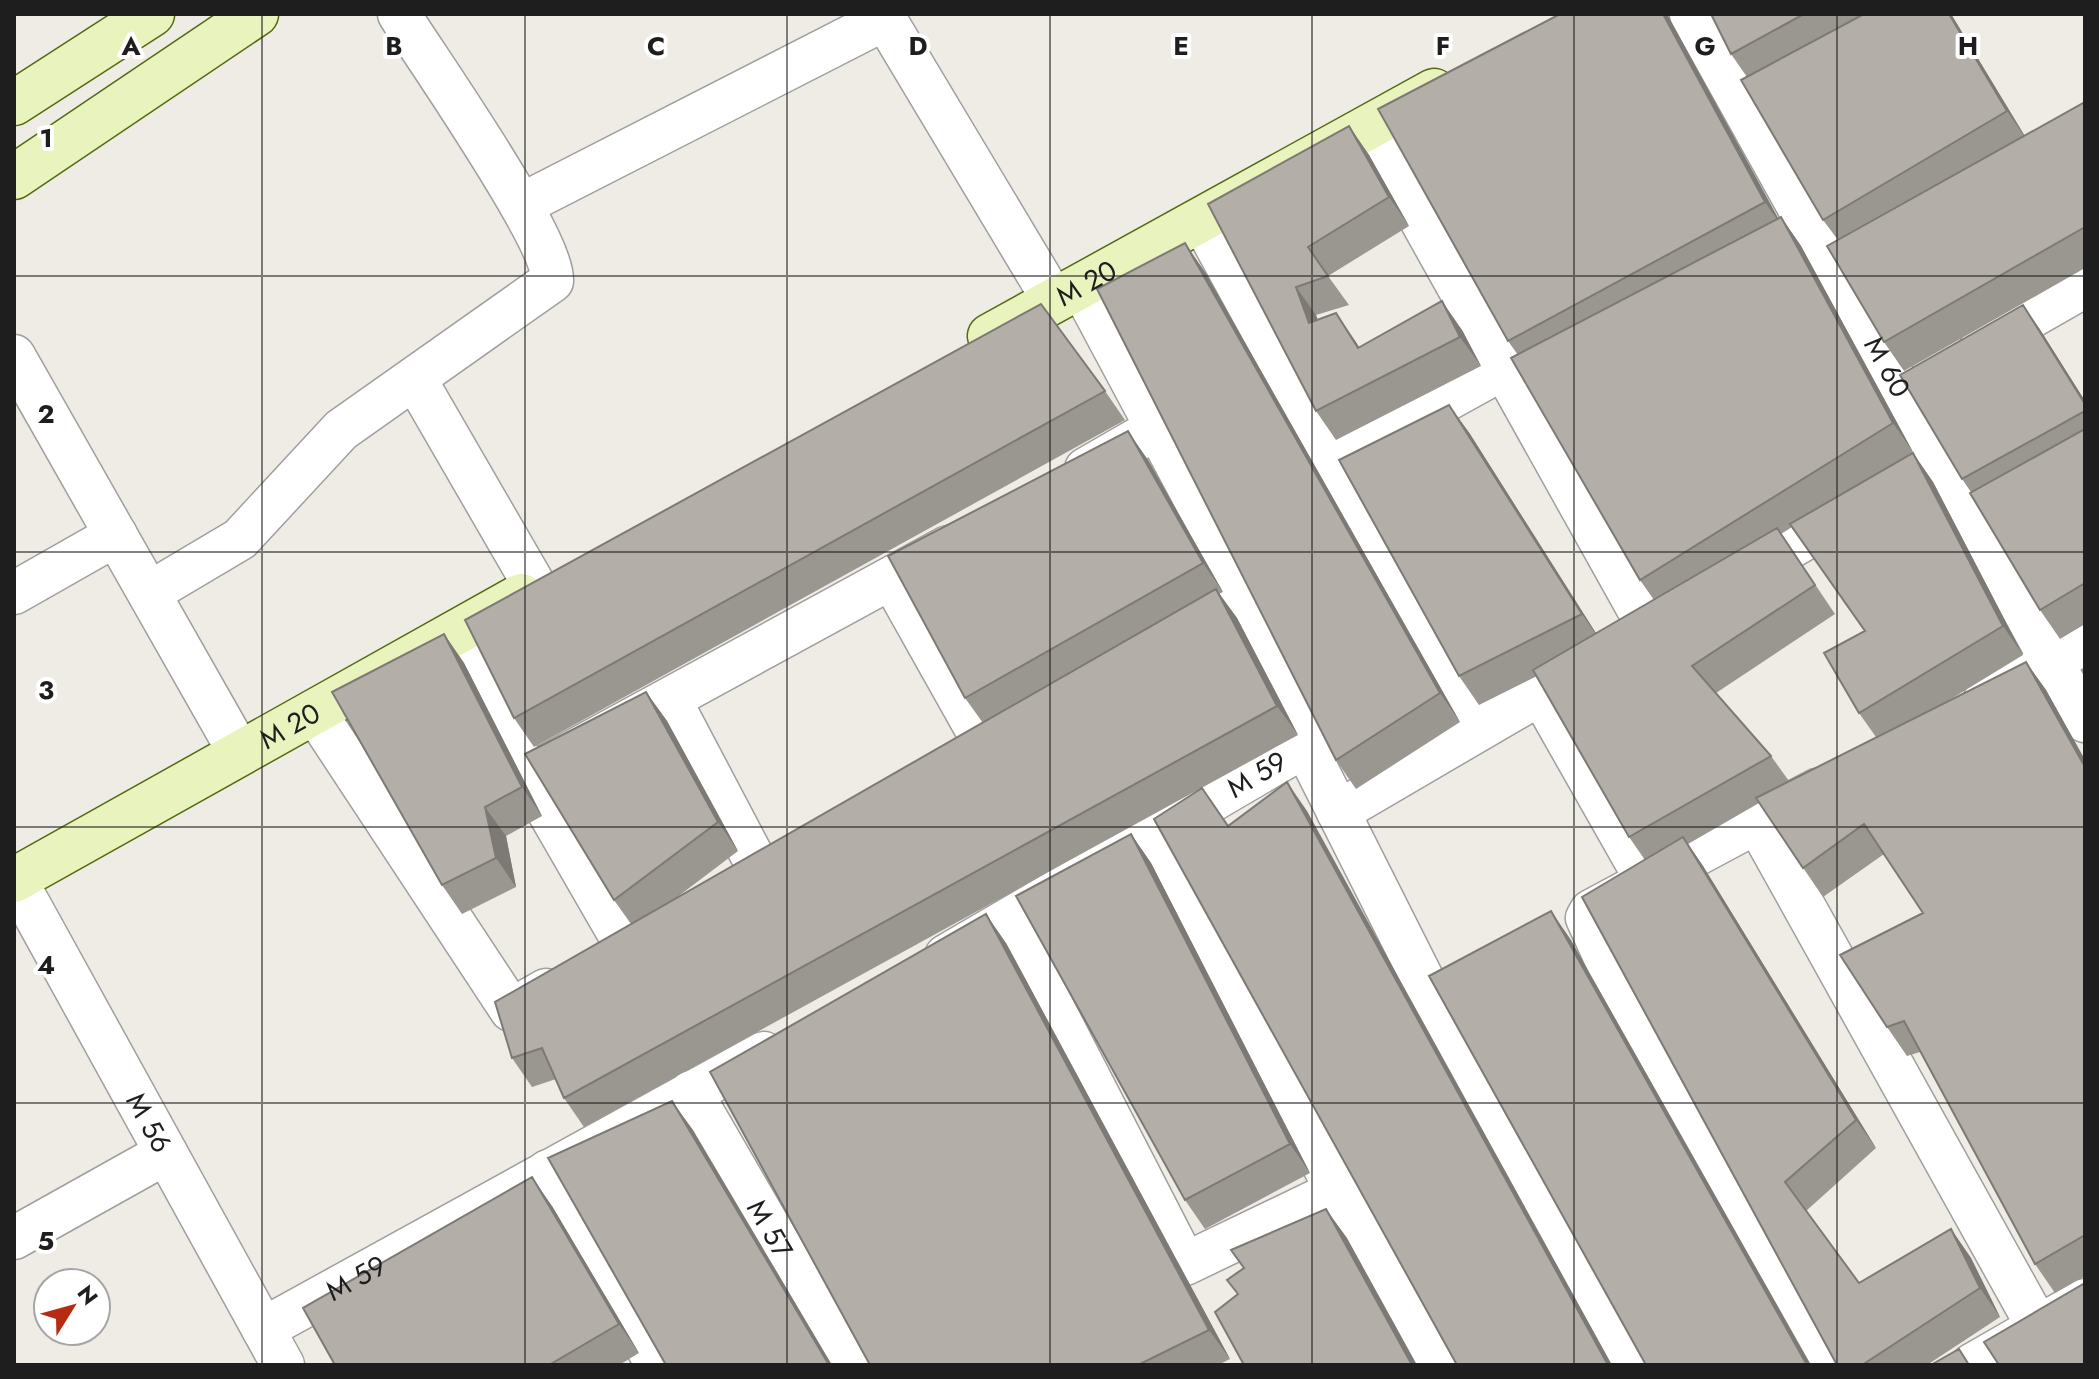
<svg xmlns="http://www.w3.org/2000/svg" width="2099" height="1379" font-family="Jost,sans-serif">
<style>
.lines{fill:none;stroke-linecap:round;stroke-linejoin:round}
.street-casing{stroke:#9f9f9f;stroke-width:45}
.secondary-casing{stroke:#536a0f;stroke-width:47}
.street{stroke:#fff;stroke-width:42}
.secondary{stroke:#e9f3bd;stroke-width:44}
.wall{fill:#9a9690;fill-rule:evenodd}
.shaded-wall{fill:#7d7a75}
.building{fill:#b3aea7;stroke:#7d7a75;stroke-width:2}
.grid{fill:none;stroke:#1e1e1e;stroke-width:2;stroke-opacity:0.55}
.labels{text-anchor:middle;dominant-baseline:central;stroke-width:8;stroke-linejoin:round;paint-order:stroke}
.street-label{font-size:28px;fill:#1e1e1e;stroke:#fff}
.grid-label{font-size:26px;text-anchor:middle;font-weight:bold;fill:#1e1e1e;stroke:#fff;stroke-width:8;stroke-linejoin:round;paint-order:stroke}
</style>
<rect width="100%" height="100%" fill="#eeece4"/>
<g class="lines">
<g class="street-casing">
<g id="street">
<path d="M882 14 1054 301"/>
<path id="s1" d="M1691 14 2085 721"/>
<path d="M1369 127 1650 630"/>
<path d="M521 205 885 19"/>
<path d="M1202 220 1480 728"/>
<path d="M1081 286 1316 726 1305 746"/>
<path d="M1982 345 2085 286"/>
<path d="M14 356 239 752"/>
<path d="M415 379 536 588"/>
<path d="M1334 462 1504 368"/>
<path d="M1086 469 1157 428"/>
<path d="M1740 577 1852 511"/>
<path d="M892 579 983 741"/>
<path d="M14 593 116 535"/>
<path d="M149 593 240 539 341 430 552 281C555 240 427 59 399 14"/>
<path d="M1176 631 1245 592"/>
<path d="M456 632 528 776"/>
<path d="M1541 694 1647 881"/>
<path d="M1985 699 2085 643"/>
<path d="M670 700 759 869"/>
<path d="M314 711 511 1010 546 990"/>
<path d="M1817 790 1591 911 1587 918 1624 999 1826 1365"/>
<path d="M1338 812 1593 663"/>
<path d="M1757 822 2038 1327"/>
<path d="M1150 838 1337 1191"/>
<path id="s2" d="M15 879 283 1365"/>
<path d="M1009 922 1185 1264 1337 1191 1437 1365"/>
<path d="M660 926 626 946 528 776 948 547"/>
<path id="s3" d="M946 956 1305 746 1432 998 1632 1365"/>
<path id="s4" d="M691 1092 849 1365"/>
<path d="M548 1171 657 1365"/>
<path d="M14 1238 166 1153"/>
<path id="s5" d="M263 1329 764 1053"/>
<path d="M1972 1365 2085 1300"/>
</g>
</g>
<g class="secondary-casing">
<g id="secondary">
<path d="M14 103 152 14"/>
<path d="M14 177 256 14"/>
<path id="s6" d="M990 336 1434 91"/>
<path id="s7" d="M14 880 521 596"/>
</g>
</g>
<use href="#street" class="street"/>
<use href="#secondary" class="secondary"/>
</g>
<path class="wall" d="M1667 14 1778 218 1781 217 1801 246 1913 452 1892 465 1913 453 1933 482 2023 655 1946 702 2026 662 2046 690 2085 760V1276L2055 1293 2035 1264 1920 1052 1907 1056 1887 1027 1923 913 1884 854 1823 897 1759 803 1688 844 1703 866 1876 1148 1806 1211 1859 1283 1951 1229 1971 1258 2000 1317 1927 1365H1837L1645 860 1629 837 1537 676 1479 705 1459 676 1449 405 1470 434 1596 633 1654 600 1640 580 1518 355 1508 341ZM1792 527 1865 631 1859 713 1876 737 1789 781 1771 756 1716 693 1835 614 1781 534Z
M1711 14H1951L2025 136 2085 102V268L1904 371 1884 342 1838 240 1823 220 1747 77 1731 54Z
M1349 126 1369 155 1409 226 1328 276 1349 305 1316 315 1318 320 1359 347 1462 330 1481 366 1336 440 1316 411 1208 204Z
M1205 272 1460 722 1356 789 1336 760Z
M2039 328 2085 401V624L2060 639 2040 610 1971 492 1962 479Z
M1105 391 1125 420 534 747 514 718Z
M1148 460 1223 592 1219 594 1237 618 1298 735 584 1127 564 1098 556 1079 532 1087 512 1058 631 924 614 900 646 692 667 721 738 851 672 901 983 723 965 698Z
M444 634 464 663 542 816 506 836 516 887 462 914 442 885Z
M1131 834 1151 863 1310 1173 1205 1229 1185 1200Z
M1006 943 1230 1359 1218 1365H870Z
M552 1206 639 1353 619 1365H335Z"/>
<path class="shaded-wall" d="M1663 14H1667L1785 231 1765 202Z
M1949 14H1951L2027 140 2007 111Z
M1349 126 1369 155 1409 226 1389 197Z
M1781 217 1801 246 1913 452 1893 423Z
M1185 243 1205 272 1460 722 1440 693Z
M1296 287 1316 315 1329 352 1309 323Z
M1442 301 1462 330 1481 366 1460 337Z
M2023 305 2039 328 2085 401V404Z
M1336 313 1356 342 1378 377 1358 348Z
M1449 405 1470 434 1602 643 1582 614Z
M1128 431 1148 460 1223 592 1203 563Z
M1913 453 1933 482 2023 655 2003 626Z
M1216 589 1237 618 1298 735 1277 706Z
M444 634 464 663 542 816 522 787Z
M2026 662 2046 690 2085 760V767Z
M646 692 667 721 738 851 718 822Z
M1287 782 1307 811 1612 1365H1608Z
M485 807 506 836 516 887 496 858Z
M1131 834 1151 863 1310 1173 1290 1144Z
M1683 837 1703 866 1876 1148 1856 1120Z
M1551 911 1571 940 1811 1365H1807Z
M986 914 1006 943 1230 1359 1209 1330Z
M672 1101 693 1130 832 1365H829Z
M532 1177 552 1206 639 1353 619 1324Z
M1326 1209 1347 1238 1417 1365H1412Z
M1951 1229 1971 1258 2000 1317 1980 1288Z"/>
<path class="building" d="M1560 14H1663L1765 202 1508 341 1378 109Z
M1711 14H1804L1731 54Z
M1864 14H1949L2007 111 1823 220 1741 80Z
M2085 102V227L1884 342 1827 246Z
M1349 126 1389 197 1308 247 1328 276 1296 287 1309 323 1336 313 1358 348 1442 301 1460 337 1316 411 1208 204Z
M1781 217 1893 423 1640 580 1511 358Z
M1185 243 1440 693 1336 760 1097 289Z
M1041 304 1105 391 514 718 465 620Z
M2023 305 2085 404V411L1962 479 1900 375Z
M1449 405 1582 614 1459 676 1339 460Z
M2085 429V583L2040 610 1970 493Z
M1128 431 1203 563 965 698 888 556Z
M1913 453 2003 626 1859 713 1824 653 1865 631 1790 524Z
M1777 528 1815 585 1692 666 1771 756 1629 837 1533 670Z
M1216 589 1277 706 564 1098 542 1048 512 1058 495 1002Z
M444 634 522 787 485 807 496 858 442 885 332 692Z
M2026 662 2085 767V1235L2035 1264 1904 1021 1887 1027 1840 955 1923 913 1864 824 1803 868 1756 798Z
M646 692 718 822 614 900 525 754Z
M1287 782 1608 1365H1457L1154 819 1202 788 1228 826Z
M1131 834 1290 1144 1185 1200 1016 896Z
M1683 837 1856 1120 1785 1182 1859 1283 1951 1229 1980 1288 1862 1365H1837L1582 897Z
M1551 911 1807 1365H1646L1429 976Z
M986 914 1209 1330 1138 1365H870L710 1072Z
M672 1101 829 1365H666L548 1158Z
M532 1177 619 1324 549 1365H335L303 1308Z
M1326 1209 1412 1365H1244L1215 1312 1238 1294 1227 1280 1244 1268 1231 1250Z
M2085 1283V1365H1999L1984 1342Z
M1959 1349 1969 1365H1931Z"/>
<path class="grid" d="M262 14V1365M525 14V1365M787 14V1365M1050 14V1365M1312 14V1365M1574 14V1365M1837 14V1365M14 276H2085M14 552H2085M14 827H2085M14 1103H2085"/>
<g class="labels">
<g class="street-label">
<text stroke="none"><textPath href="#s6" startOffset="110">M 20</textPath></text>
<text stroke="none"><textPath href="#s1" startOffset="404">M 60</textPath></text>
<text stroke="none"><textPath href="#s7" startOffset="316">M 20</textPath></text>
<text stroke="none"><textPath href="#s3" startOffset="360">M 59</textPath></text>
<text stroke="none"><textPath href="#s2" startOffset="278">M 56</textPath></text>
<text stroke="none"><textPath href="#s4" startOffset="158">M 57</textPath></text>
<text stroke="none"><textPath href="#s5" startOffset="106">M 59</textPath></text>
</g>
</g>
<g class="grid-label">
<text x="131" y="55">A</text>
<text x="394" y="55">B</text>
<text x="656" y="55">C</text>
<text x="918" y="55">D</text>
<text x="1181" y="55">E</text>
<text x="1443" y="55">F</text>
<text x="1705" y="55">G</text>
<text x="1968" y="55">H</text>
<text x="46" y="147">1</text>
<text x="46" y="423">2</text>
<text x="46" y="699">3</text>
<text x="46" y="974">4</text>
<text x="46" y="1250">5</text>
</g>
<rect width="2099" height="1379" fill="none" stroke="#1e1e1e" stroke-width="32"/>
<g transform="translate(72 1307) rotate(53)"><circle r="38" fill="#ffffff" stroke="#a5a5a5" stroke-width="2"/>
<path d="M0-6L14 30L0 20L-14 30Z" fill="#b82b13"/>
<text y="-12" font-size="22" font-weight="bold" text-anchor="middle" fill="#1e1e1e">N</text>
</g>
</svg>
